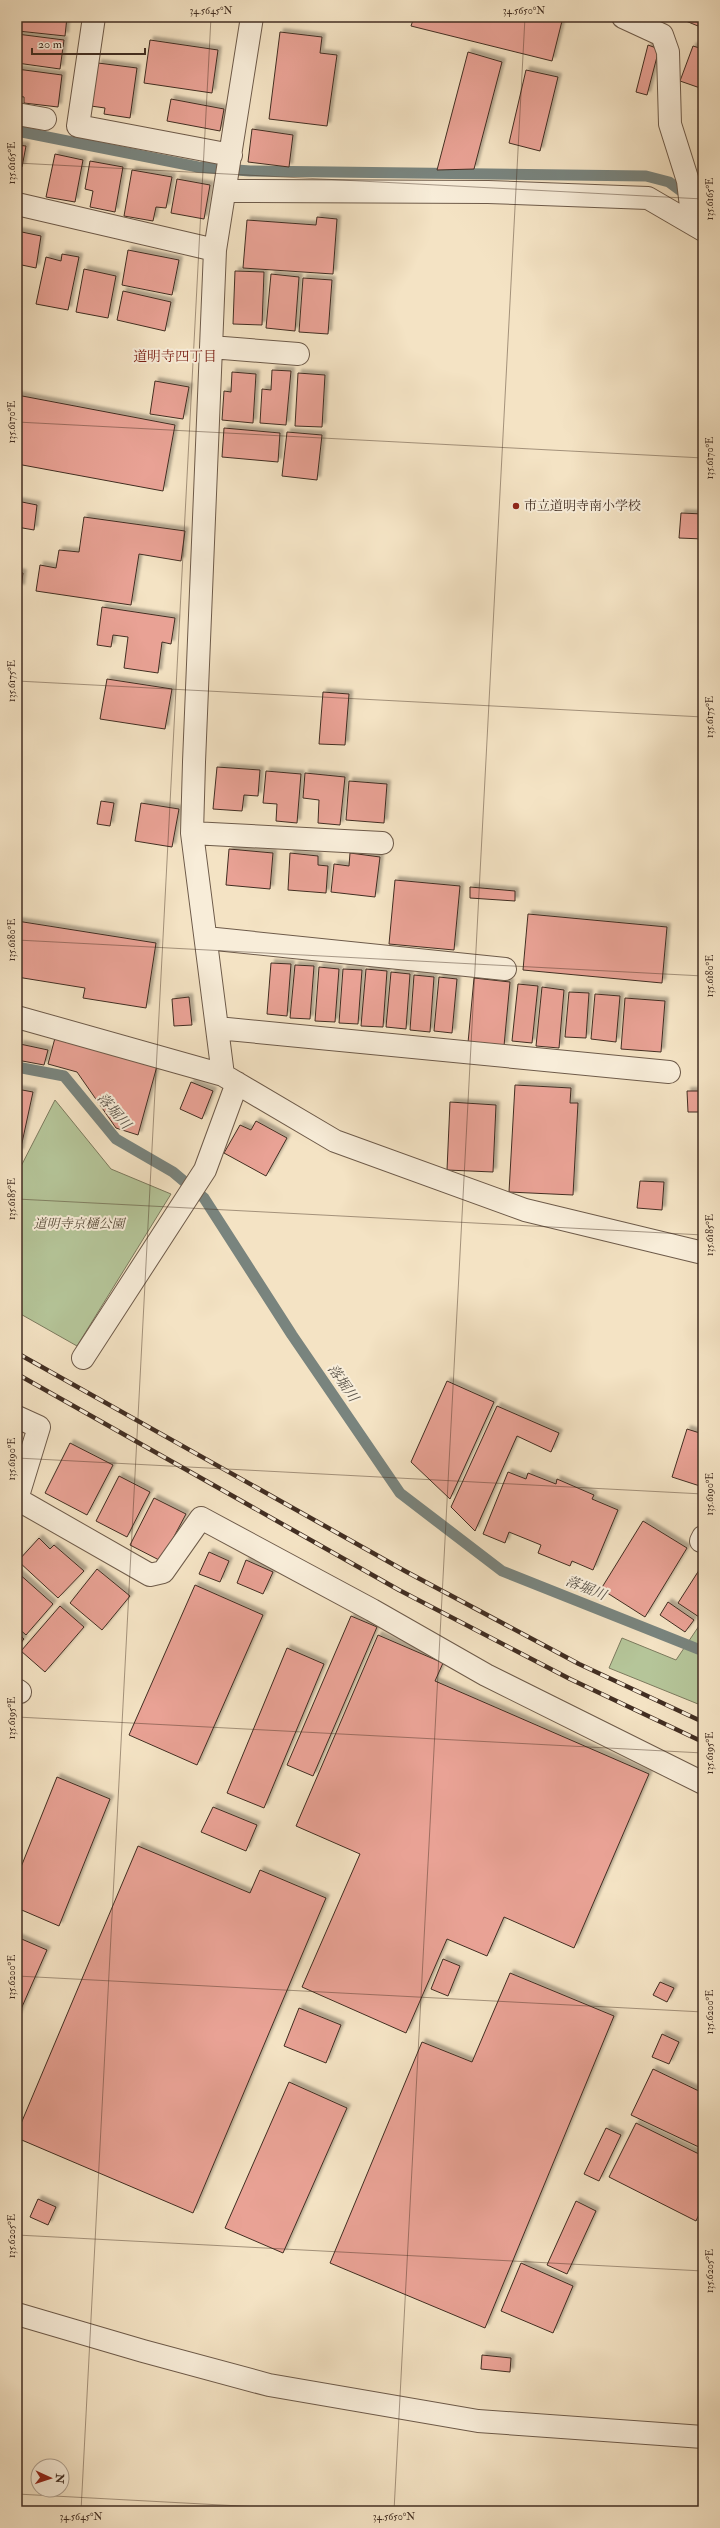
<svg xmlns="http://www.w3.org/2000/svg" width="720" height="2528" font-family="'IM FELL Double Pica','Noto Serif JP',serif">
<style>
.green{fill:#b5c599;stroke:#7c7a5e}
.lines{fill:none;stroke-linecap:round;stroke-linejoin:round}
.stream{stroke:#79847e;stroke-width:11}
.building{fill:#e9a295;stroke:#422e22;filter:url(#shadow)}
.minor-casing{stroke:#6e5b4a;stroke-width:24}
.minor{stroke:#f8edd9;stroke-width:22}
.rail-casing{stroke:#422e22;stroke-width:4.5}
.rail{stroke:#f8edd9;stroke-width:3;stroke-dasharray:9;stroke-linecap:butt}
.ticks{fill:none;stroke:#422e22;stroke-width:1;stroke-opacity:0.45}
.poi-dot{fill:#8f2418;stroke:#f8edd9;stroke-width:1.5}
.labels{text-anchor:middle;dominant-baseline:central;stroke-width:4;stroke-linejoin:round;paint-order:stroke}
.poi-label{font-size:13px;fill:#422e22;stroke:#f8edd9;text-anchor:start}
.park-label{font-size:13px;font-style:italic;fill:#594c3a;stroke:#f8edd9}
.neighbourhood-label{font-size:14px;fill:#7a1f14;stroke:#f8edd9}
.water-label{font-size:14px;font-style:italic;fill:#595248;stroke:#f8edd9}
.neatline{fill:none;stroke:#422e22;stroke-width:1.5}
.ticks-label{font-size:10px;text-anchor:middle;fill:#422e22}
</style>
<defs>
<filter id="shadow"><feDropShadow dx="3.5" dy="-3.5" stdDeviation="1" flood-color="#0004"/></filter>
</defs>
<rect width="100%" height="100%" fill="#f4e3c4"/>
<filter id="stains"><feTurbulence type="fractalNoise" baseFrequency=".005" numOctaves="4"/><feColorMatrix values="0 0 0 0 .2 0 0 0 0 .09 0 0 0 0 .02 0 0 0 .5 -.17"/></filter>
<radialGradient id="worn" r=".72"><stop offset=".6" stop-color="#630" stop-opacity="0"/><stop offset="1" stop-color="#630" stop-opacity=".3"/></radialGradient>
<path class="green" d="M55 1100 111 1169 171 1194 77 1346 17 1312V1174Z
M703 1620V1706L609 1668 622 1638 676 1660Z"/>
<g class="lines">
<path class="stream" d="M17 131 198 167 250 171 646 176 669 182 703 207
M17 1067 64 1076 116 1139 173 1172 204 1198 292 1335 400 1493 502 1571 703 1651"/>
</g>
<path class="building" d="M20 17H67L65 36 18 31Z
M384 17H401L400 21Z
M414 17H563L552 61 411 26Z
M676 17H701L698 26Z
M280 32 322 37 320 53 337 55 327 126 269 119Z
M17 34 64 40 60 69 17 63Z
M150 40 218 50 212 93 144 83Z
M648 45 659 49 647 95 636 92Z
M693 46 703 49V89L680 81Z
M468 52 502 62 474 169 437 170Z
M98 63 137 68 130 118 104 114 105 108 91 106Z
M17 69 62 75 58 107 24 103V97L17 96Z
M526 70 558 77 540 151 509 143Z
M171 99 224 109 220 131 167 121Z
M252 129 293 135 289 167 248 162Z
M17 145 26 146 22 167H17Z
M55 154 83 160 75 202 46 197Z
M90 161 123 167 115 212 90 207 93 191 85 189Z
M132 170 172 177 166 208 156 207 153 221 124 216Z
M177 179 210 185 204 219 171 213Z
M317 217 337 219 333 274 243 268 247 220 316 225Z
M17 231 41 236 36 268 17 264Z
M128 250 179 260 172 295 122 285Z
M62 254 79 257 68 310 36 304 46 257 61 261Z
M84 269 116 276 108 318 76 312Z
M235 271 264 272 262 325 233 324Z
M271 274 299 277 295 331 266 328Z
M303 278 332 280 328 334 299 332Z
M123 291 171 302 165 331 117 320Z
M272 370 291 371 286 425 260 423 262 389 271 390Z
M232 372 256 374 253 423 222 420 224 391 231 392Z
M298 373 325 375 322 427 295 426Z
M155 381 189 387 183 419 150 414Z
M17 395 175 425 163 491 17 464Z
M224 428 280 433 278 462 222 457Z
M287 432 322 435 317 480 282 476Z
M17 501 37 505 34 530 17 527Z
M681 513 703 514V539L679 538Z
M84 517 185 531 181 561 139 554 131 605 36 591 40 565 56 568 59 550 79 552Z
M17 572 23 573 21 588 17 587Z
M102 607 175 618 171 644 162 642 158 673 124 668 128 637 113 635 111 647 97 645Z
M107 679 172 689 165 729 100 719Z
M323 692 349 694 345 745 319 744Z
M217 767 260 770 258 796 244 795 242 811 213 809Z
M266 771 301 774 297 823 276 821 277 804 263 803Z
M305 773 345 777 340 825 318 823 319 800 303 798Z
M349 781 387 784 384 823 346 820Z
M101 801 114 803 110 826 97 824Z
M141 803 179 809 172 847 135 841Z
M229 849 273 853 270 889 226 885Z
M290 853 318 856V865L328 866 326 893 288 890Z
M350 853 380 857 375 897 331 892 334 864 349 866Z
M395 880 460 886 454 950 389 944Z
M470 887 515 891V901L470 898Z
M528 914 667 927 662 983 523 970Z
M17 921 156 943 146 1008 83 998 85 988 17 977Z
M271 963 291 964 287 1016 267 1014Z
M295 965 314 966 310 1019 290 1018Z
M319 967 339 969 335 1022 315 1021Z
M343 969 362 970 358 1024 339 1023Z
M366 969 387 971 383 1027 361 1026Z
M391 972 410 974 406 1029 386 1027Z
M414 975 434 977 430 1032 410 1030Z
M439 977 457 979 452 1033 434 1031Z
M474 978 510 982 504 1046 468 1043Z
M518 984 538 986 532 1043 512 1041Z
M542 987 564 990 559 1048 536 1046Z
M569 992 589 993 586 1038 565 1037Z
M595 994 620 996 616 1042 591 1039Z
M189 997 192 1025 174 1026 172 999Z
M625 998 665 1001 661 1052 621 1049Z
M55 1038 157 1066 138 1135 116 1128 77 1072 48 1064Z
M20 1044 48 1050 44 1065 17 1060Z
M191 1082 213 1091 202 1119 180 1109Z
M515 1085 571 1088 570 1103H578L573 1195 509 1192Z
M17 1089 33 1092 20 1152H17Z
M687 1091H701V1112H688Z
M450 1102 496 1105 493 1172 447 1170Z
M256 1121 287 1138 266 1176 224 1153 240 1125 251 1130Z
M640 1181 664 1182 662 1210 637 1208Z
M447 1381 494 1402 450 1499 411 1462Z
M497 1406 559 1433 551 1452 517 1436 475 1531 451 1507Z
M687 1429 703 1434V1487L672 1477Z
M70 1443 113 1465 87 1515 45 1493Z
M508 1472 526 1479 528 1473 556 1484 557 1479 594 1495 592 1499 618 1510 593 1570 572 1561 570 1566 538 1553 541 1545 509 1532 505 1543 483 1534Z
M119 1476 150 1492 127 1537 96 1521Z
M154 1498 186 1514 161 1561 130 1545Z
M643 1521 687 1548 645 1617 601 1589Z
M39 1538 50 1549 54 1545 84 1571 58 1598 18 1561Z
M209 1552 229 1561 220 1582 199 1574Z
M246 1560 273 1572 263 1594 237 1583Z
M703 1564V1611L699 1617 678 1603Z
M97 1569 130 1596 102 1630 70 1603Z
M17 1572 53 1604 26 1635 17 1627Z
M195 1585 263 1615 197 1765 129 1735Z
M668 1602 694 1620 685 1632 660 1615Z
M60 1606 84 1627 45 1672 21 1651Z
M351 1616 377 1627 313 1776 287 1765Z
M17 1633 24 1639 17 1647Z
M378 1635 443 1663 435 1681 649 1774 574 1948 504 1917 487 1956 447 1939 406 2033 302 1987 360 1854 296 1826Z
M287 1648 324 1664 264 1808 227 1793Z
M57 1777 110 1799 59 1926 17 1908V1877Z
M213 1807 257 1825 246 1851 201 1832Z
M138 1846 250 1893 260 1870 326 1898 193 2213 17 2138V2133Z
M17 1937 47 1950 18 2016H17Z
M443 1959 460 1966 448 1996 431 1989Z
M510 1973 614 2016 485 2328 330 2263 422 2042 472 2062Z
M660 1982 674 1988 667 2002 653 1995Z
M299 2008 341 2025 326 2063 284 2046Z
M662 2034 679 2042 669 2064 652 2057Z
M653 2069 703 2093V2149L631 2115Z
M289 2082 347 2108 283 2253 225 2228Z
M636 2123 703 2156V2206L696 2221 609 2177Z
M606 2128 621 2135 599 2181 584 2174Z
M38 2199 56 2207 48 2225 30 2217Z
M576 2201 596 2211 567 2274 547 2265Z
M521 2263 573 2286 553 2333 501 2311Z
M482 2355 511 2358 510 2372 481 2369Z"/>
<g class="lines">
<g class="minor-casing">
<path id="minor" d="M94 17 78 126 231 155
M252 17 215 250 194 762 192 833 223 1075 335 1141 525 1210 703 1253
M623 17 662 35 668 52 670 124 688 181 693 224
M17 114 45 119
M225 191 488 192 648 198 703 230
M17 204 215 250
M211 347 298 354
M192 833 382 843
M206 938 505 969
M17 1017 223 1075
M217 1028 669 1072
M83 1358 205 1170 237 1083
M17 1417 39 1427 17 1499
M17 1499 150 1575 163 1572 201 1518 372 1610 486 1675 703 1783
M701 1541 703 1537
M17 1690 20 1692
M17 2314 143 2351 269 2385 478 2421 703 2437"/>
</g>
<use href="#minor" class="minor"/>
<g class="rail-casing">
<path id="rail" d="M17 1353 405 1571 579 1664 703 1722
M17 1374 399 1590 570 1679 703 1742"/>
</g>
<use href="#rail" class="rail"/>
</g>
<path class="ticks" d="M17 163 703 199M17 422 703 458M17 681 703 717M17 940 703 976M17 1199 703 1235M17 1458 703 1494M17 1717 703 1753M17 1976 703 2012M17 2235 703 2271M17 2494 333 2511M81 2511 211 17M394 2511 525 17"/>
<circle class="poi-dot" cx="516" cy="506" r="4"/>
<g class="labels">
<g class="poi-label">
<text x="524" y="506">市立道明寺南小学校</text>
</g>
<g class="park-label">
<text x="79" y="1224">道明寺京樋公園</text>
</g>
<g class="neighbourhood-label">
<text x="175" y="356">道明寺四丁目</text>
</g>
<g class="water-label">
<text transform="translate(114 1111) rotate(49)">落堀川</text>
<text transform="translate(343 1383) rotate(55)">落堀川</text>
<text transform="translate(586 1588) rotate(22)">落堀川</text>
</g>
</g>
<rect width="720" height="2528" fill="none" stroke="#f4e3c4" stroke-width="44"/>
<g transform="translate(50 2478) rotate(93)"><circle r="19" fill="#f8edd9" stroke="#afa190"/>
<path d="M0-3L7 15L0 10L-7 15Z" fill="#8f2418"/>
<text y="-6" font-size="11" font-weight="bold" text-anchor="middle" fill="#422e22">N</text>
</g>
<path d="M32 48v6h113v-6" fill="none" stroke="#422e22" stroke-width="2"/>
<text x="38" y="48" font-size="12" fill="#422e22" stroke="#f8edd9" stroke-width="3" paint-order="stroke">20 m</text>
<rect x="22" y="22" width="676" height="2484" class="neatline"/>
<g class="ticks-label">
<text x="211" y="14">34.5645°N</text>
<text x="524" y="14">34.5650°N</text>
<text transform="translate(11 163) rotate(-90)" y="4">135.6165°E</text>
<text transform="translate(709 199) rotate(-90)" y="4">135.6165°E</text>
<text transform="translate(11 422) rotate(-90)" y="4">135.6170°E</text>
<text transform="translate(709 458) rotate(-90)" y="4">135.6170°E</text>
<text transform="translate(11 681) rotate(-90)" y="4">135.6175°E</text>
<text transform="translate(709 717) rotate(-90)" y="4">135.6175°E</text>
<text transform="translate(11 940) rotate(-90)" y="4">135.6180°E</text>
<text transform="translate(709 976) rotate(-90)" y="4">135.6180°E</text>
<text transform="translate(11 1199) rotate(-90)" y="4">135.6185°E</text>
<text transform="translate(709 1235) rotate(-90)" y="4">135.6185°E</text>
<text transform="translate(11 1459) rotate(-90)" y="4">135.6190°E</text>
<text transform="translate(709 1494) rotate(-90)" y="4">135.6190°E</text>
<text transform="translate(11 1718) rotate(-90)" y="4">135.6195°E</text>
<text transform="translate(709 1753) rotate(-90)" y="4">135.6195°E</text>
<text transform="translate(11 1977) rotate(-90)" y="4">135.6200°E</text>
<text transform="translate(709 2012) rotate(-90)" y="4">135.6200°E</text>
<text transform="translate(11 2236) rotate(-90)" y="4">135.6205°E</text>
<text transform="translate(709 2271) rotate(-90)" y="4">135.6205°E</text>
<text x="81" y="2520">34.5645°N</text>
<text x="394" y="2520">34.5650°N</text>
</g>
<rect width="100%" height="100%" filter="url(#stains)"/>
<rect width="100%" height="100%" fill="url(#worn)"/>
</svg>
